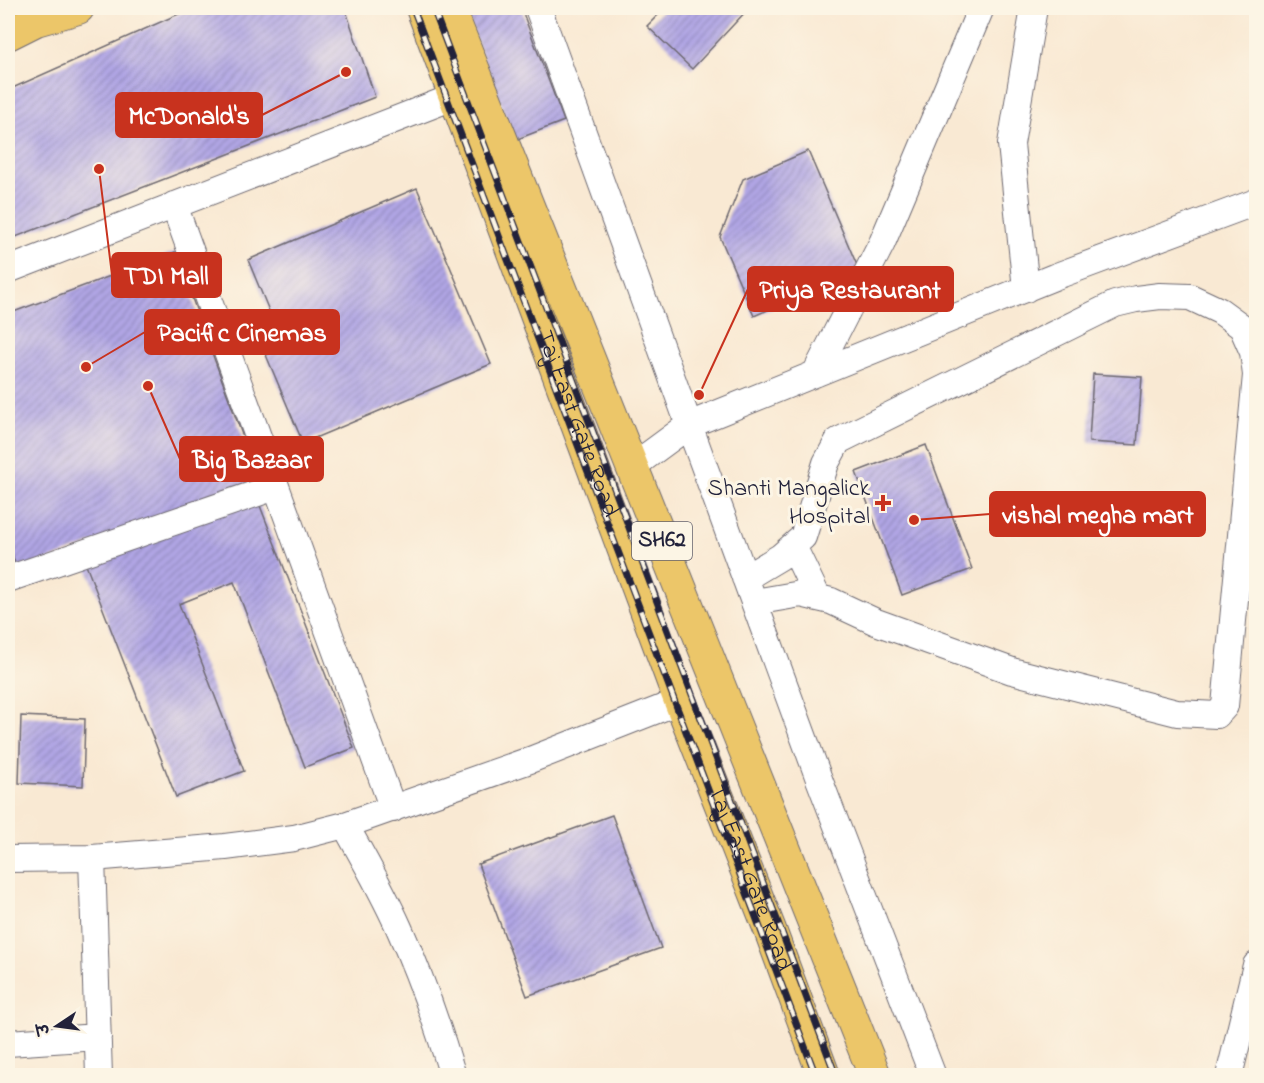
<svg xmlns="http://www.w3.org/2000/svg" width="1264" height="1083" font-family="'Indie Flower','Playpen Sans Deva',sans-serif">
<style>
.building{fill:url(#building-hatch)}
.lines{fill:none;stroke-linecap:round;stroke-linejoin:round}
.minor-casing{stroke:#6d6870;stroke-width:28}
.major-casing{stroke:#6d6870;stroke-width:34}
.minor{stroke:#fff;stroke-width:26}
.major{stroke:#ecc669;stroke-width:32}
.rail-casing{stroke:#22223b;stroke-width:7}
.rail{stroke:#fcf5e5;stroke-width:4.5;stroke-dasharray:14;stroke-linecap:butt}
.poi-dot{fill:#c8321e;stroke:#fcf5e5;stroke-width:2}
.labels{text-anchor:middle;dominant-baseline:central;stroke-width:6;stroke-linejoin:round;paint-order:stroke}
.shield{fill:#fcf5e5;stroke:#63616e;stroke-width:1.5}
.shield-label{font-size:22px;font-weight:bold;fill:#22223b}
.street-label{font-size:24px;fill:#22223b;stroke:#fcf5e5}
.poi-label{font-size:24px;fill:#22223b;stroke:#fcf5e5;text-anchor:end}
.leader{fill:none;stroke:#c8321e;stroke-width:2}
.callout-dot{fill:#c8321e;stroke:#fcf5e5;stroke-width:2}
.callout{fill:#c8321e;stroke:#c8321e;stroke-width:2}
.callout-label{font-size:26px;text-anchor:middle;font-weight:bold;fill:#fff}
</style>
<defs>
<pattern id="building-hatch" width="6" height="6" patternUnits="userSpaceOnUse" patternTransform="scale(1.5)"><rect width="6" height="6" fill="#b1a6e5"/><path d="M-1 1l2-2M0 6l6-6M5 7l2-2" fill="none" stroke="#9087bb"/></pattern>
</defs>
<rect width="100%" height="100%" fill="#fcf5e5"/>
<filter id="ink" filterUnits="userSpaceOnUse"><feTurbulence type="fractalNoise" baseFrequency=".0167" numOctaves="2"/><feDisplacementMap in="SourceGraphic" scale="12" xChannelSelector="R" yChannelSelector="G"/><feConvolveMatrix kernelMatrix="1 2 1 2 8 2 1 2 1" color-interpolation-filters="sRGB"/></filter>
<filter id="wash" filterUnits="userSpaceOnUse"><feTurbulence type="fractalNoise" baseFrequency=".008" numOctaves="4" result="noise"/><feDisplacementMap in="SourceGraphic" scale="24" xChannelSelector="R" yChannelSelector="G"/><feGaussianBlur stdDeviation="1.35" result="paint"/><feColorMatrix in="noise" values="0 0 0 0 0 0 0 0 0 0 0 0 0 0 0 0 0 1.4 0 .05"/><feComposite in="paint" operator="in"/></filter>
<g filter="url(#wash)">
<rect width="100%" height="100%" fill="#f9e9d3"/>
<g id="blocks">
<path class="building" d="M192 8H345L375 97 8 240V90Z
M464 8H521L564 121 515 140Z
M665 8H749L692 69 647 26Z
M808 151 859 270 754 316 720 237 743 179Z
M417 188 491 364 303 443 266 355 284 347 248 260Z
M175 252 259 481 18 571 8 543V314Z
M1093 374 1142 377 1137 445 1089 442Z
M926 445 972 569 902 595 856 472Z
M257 498 354 748 305 767 234 582 179 604 244 771 176 797 86 565Z
M21 716 85 719 83 786 19 783Z
M612 815 661 948 527 996 478 864Z"/>
</g>
</g>
<g filter="url(#ink)">
<use href="#blocks" fill-opacity="0" stroke="#6d6870" stroke-width="1.5"/>
<g class="lines">
<g class="minor-casing">
<path id="minor" d="M538 8 689 425 819 779 933 1076
M174 205 393 809
M8 270 456 96
M1026 289 1011 144 1034 8
M815 374 882 243 981 8
M632 467 689 425 1054 277 1256 202
M793 546 818 598
M745 578 780 557 803 537 826 463 838 441 1115 304 1136 299 1160 296 1190 297 1220 311 1242 327 1253 352 1256 375 1225 706 1217 715 1177 713 1012 671 876 622 831 601 801 594 754 602
M8 579 275 487
M345 825C364 859 383 892 399 928 420 975 438 1026 453 1076
M92 858 99 1076
M8 859 92 858 225 847 294 838 345 825 530 760 680 701
M8 1043 98 1037
M1229 1076 1256 965"/>
</g>
<g class="major-casing">
<g id="major">
<path id="s1" d="M422 8 680 701 770 930 824 1076"/>
<path d="M449 8 875 1076"/>
<path d="M8 34 36 20 78 8"/>
</g>
</g>
<use href="#minor" class="minor"/>
<use href="#major" class="major"/>
<g class="rail-casing">
<path id="rail" d="M413 8 816 1076
M433 8 836 1076"/>
</g>
<use href="#rail" class="rail"/>
</g>
</g>
<path class="poi-dot" d="M880 494h6v6h6v6h-6v6h-6v-6h-6v-6h6z"/>
<g class="labels">
<rect class="shield" x="632" y="522" width="60" height="38" rx="4.5"/>
<g class="shield-label">
<text x="662" y="541">SH62</text>
</g>
<g class="street-label">
<text stroke="none"><textPath href="#s1" startOffset="444">Taj East Gate Road</textPath></text>
<text stroke="none"><textPath href="#s1" startOffset="930">Taj East Gate Road</textPath></text>
</g>
<g class="poi-label">
<text x="870" y="489">Shanti Mangalick<tspan x="870" dy="28">Hospital</tspan></text>
</g>
</g>
<path class="leader" d="M346 72L262 115M99 169L112 275M699 395L748 289M86 367L145 332M148 386L180 459M914 520L990 514"/>
<g class="callout-dot">
<circle cx="346" cy="72" r="6"/>
<circle cx="99" cy="169" r="6"/>
<circle cx="699" cy="395" r="6"/>
<circle cx="86" cy="367" r="6"/>
<circle cx="148" cy="386" r="6"/>
<circle cx="914" cy="520" r="6"/>
</g>
<g class="callout">
<rect x="116" y="93" width="146" height="44" rx="6"/>
<rect x="112" y="253" width="109" height="44" rx="6"/>
<rect x="748" y="267" width="205" height="44" rx="6"/>
<rect x="145" y="310" width="194" height="44" rx="6"/>
<rect x="180" y="437" width="143" height="44" rx="6"/>
<rect x="990" y="492" width="215" height="44" rx="6"/>
</g>
<g class="callout-label">
<text x="189" y="124">McDonald's</text>
<text x="166" y="284">TDI Mall</text>
<text x="850" y="298">Priya Restaurant</text>
<text x="242" y="341">Pacific Cinemas</text>
<text x="252" y="468">Big Bazaar</text>
<text x="1098" y="523">vishal megha mart</text>
</g>
<rect width="1264" height="1083" fill="none" stroke="#fcf5e5" stroke-width="30"/>
<g transform="translate(57 1026) rotate(257)" stroke="#fcf5e5" stroke-width="4.5" paint-order="stroke">
<path d="M0-4.5L10 22L0 15L-10 22Z" fill="#22223b"/>
<text y="-9" font-size="16" font-weight="bold" text-anchor="middle" fill="#22223b">उ</text>
</g>
</svg>
